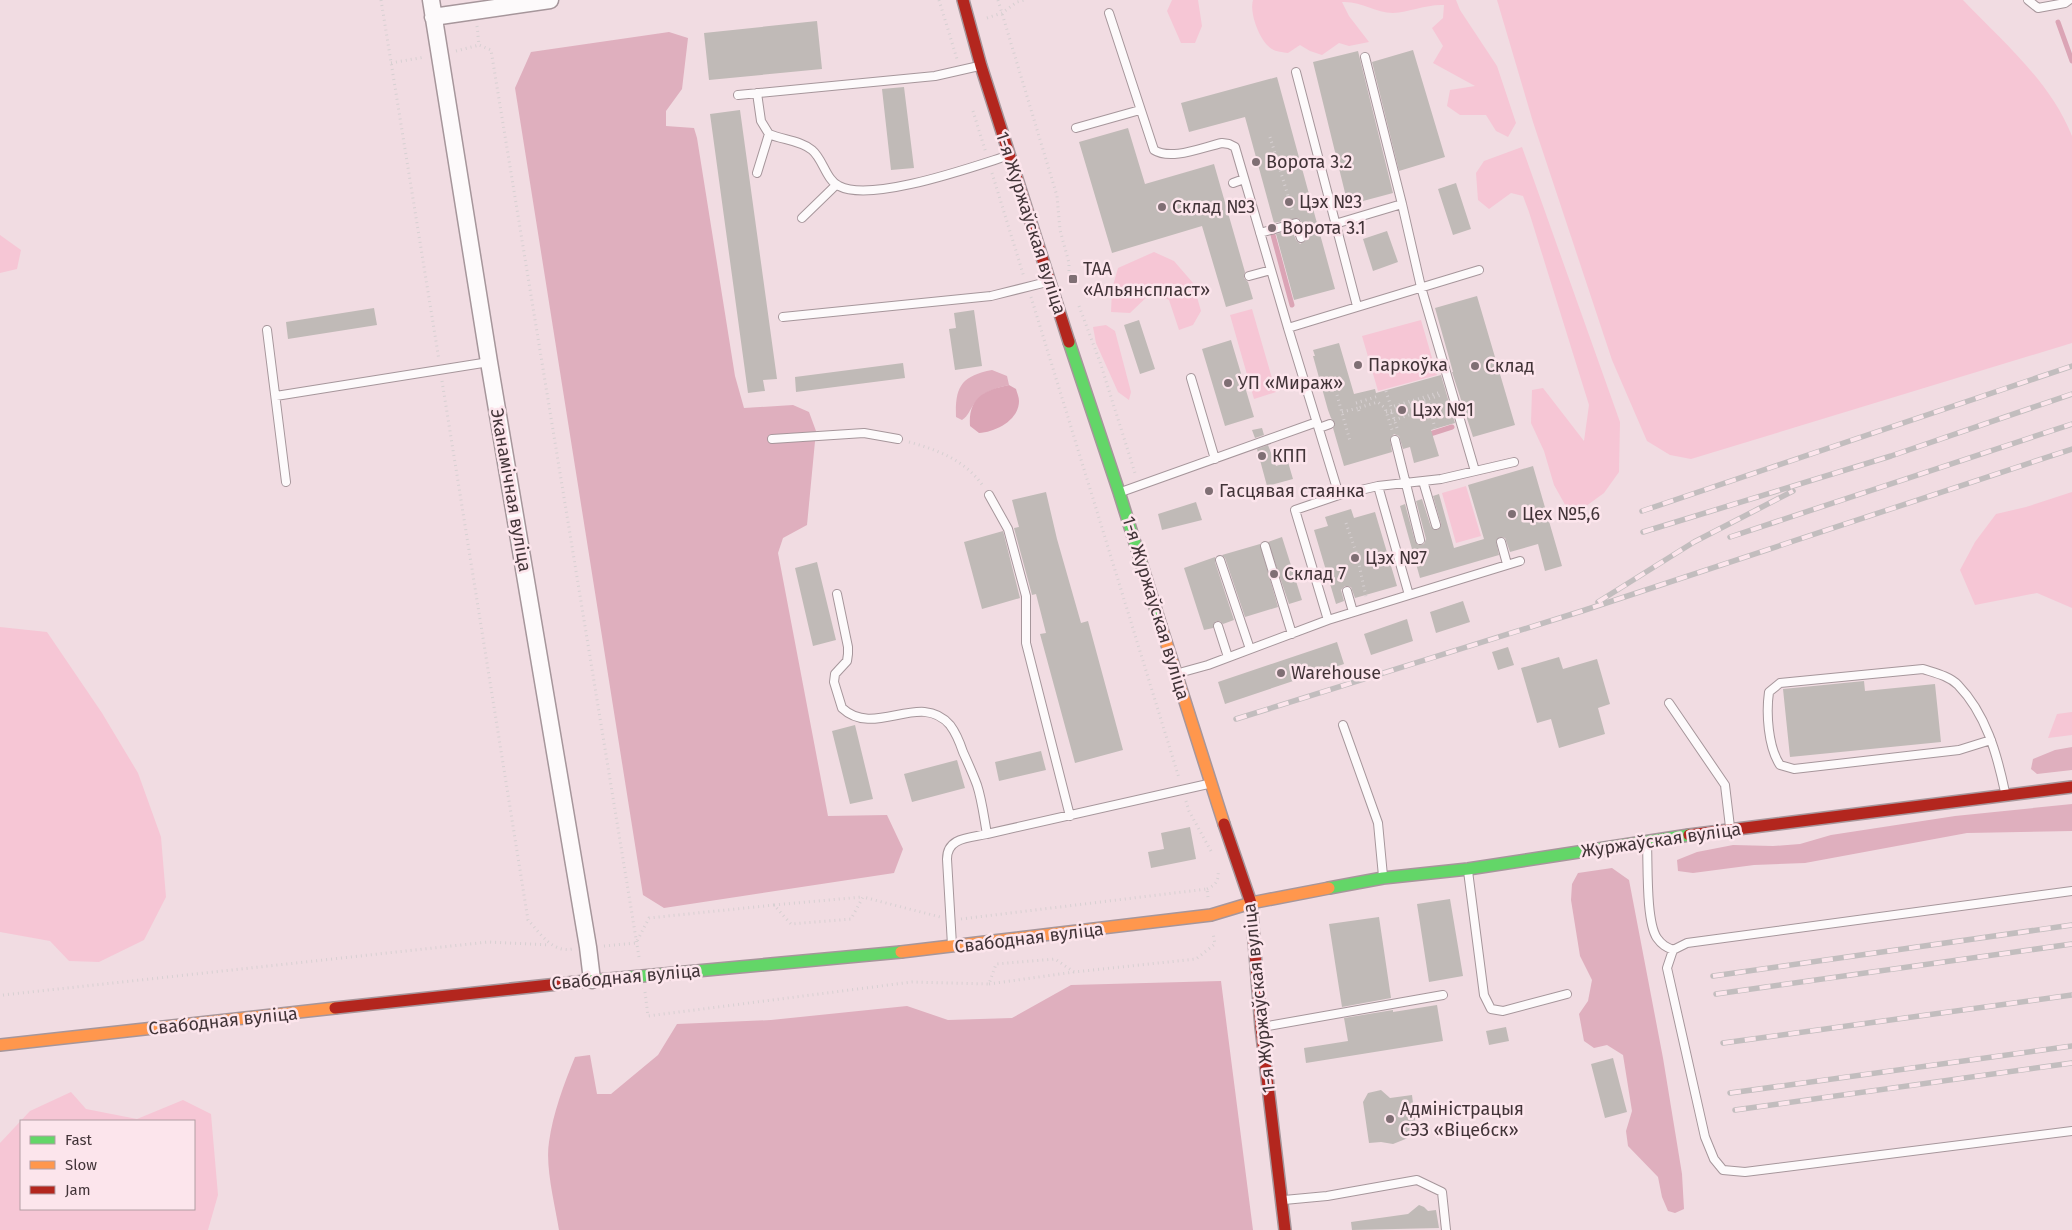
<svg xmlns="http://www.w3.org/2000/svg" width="2072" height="1230" font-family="'Fira Sans',sans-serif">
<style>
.green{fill:#f6c6d5;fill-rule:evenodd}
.forest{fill:#dfafbe}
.water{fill:#dba4b5}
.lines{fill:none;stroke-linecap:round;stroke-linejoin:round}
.stream{stroke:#dba4b5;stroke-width:5}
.building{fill:#c0bab7}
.lane-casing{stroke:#a6969b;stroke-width:10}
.street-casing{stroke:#a6969b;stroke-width:19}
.fast-casing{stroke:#a6969b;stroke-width:14}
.slow-casing{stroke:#a6969b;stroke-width:14}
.jam-casing{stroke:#a6969b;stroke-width:14}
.path{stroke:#d7d0d2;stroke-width:3;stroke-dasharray:1 4;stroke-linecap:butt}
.lane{stroke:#fdfafb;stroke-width:8}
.street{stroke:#fdfafb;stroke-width:16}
.fast{stroke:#63d668;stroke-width:11}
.slow{stroke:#ff974d;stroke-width:11}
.jam{stroke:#b3261e;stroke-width:11}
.rail-casing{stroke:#c2bdbe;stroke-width:5.5}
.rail{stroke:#fce5ec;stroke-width:4;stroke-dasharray:11;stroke-linecap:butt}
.poi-dot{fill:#7f6f74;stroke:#fce5ec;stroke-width:2}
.labels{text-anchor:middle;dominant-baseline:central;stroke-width:5;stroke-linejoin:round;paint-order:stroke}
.poi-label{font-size:18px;fill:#423438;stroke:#fce5ec;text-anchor:start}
.street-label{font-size:18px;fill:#423438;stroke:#fce5ec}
</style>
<rect width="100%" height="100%" fill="#f1dce2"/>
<path class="green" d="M1172 0H1198L1202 26 1195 43H1181L1167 11Z
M1253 0H1456L1460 10 1497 66 1516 123 1508 137 1496 131 1486 115H1460L1447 106 1450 90 1475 86 1433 63 1443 46 1432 28 1443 18 1444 5C1427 4 1410 12 1393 13 1375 13 1362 1 1342 2L1349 16 1369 42 1349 46 1339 43 1322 55 1310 51 1300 45 1288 53C1283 52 1276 52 1272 49 1260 42 1249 13 1253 0Z
M1497 0H1963C2003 42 2050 81 2072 136V343L1691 459 1670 455 1647 441 1612 360 1533 122Z
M1522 147 1620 422 1619 472 1604 493 1582 509 1568 510 1554 485 1544 451 1531 423 1532 390 1543 388 1584 441 1589 405 1529 212 1523 196 1511 193 1489 209 1478 200 1476 173 1484 161Z
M0 235 21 250 17 269 0 273Z
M1154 252 1174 261 1193 283 1201 311 1193 325 1179 330 1169 300 1153 291 1130 313 1111 312 1112 289 1118 268Z
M1252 309 1276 392 1254 399 1230 315Z
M1421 320 1437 375 1378 391 1362 336Z
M1106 325 1115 331 1131 392 1129 400 1118 392 1096 343 1093 327Z
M1466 486 1481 536 1456 543 1442 493Z
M2072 492V608L2037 593 1975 605 1960 570 1975 542 1996 514 2026 507Z
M0 627 47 632 102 713 138 773 161 837 166 897 144 940 99 962 69 961 50 941 0 932Z
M2072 712V735L2048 738 2057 714Z
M71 1092 86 1109 137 1119 183 1100 211 1114 218 1195 208 1230H0V1143L30 1111ZM21 1121H194V1209H21Z"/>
<path class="forest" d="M669 32 688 38 682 89 666 111V126L694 128 697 138 735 376 744 408 793 405 809 412 816 431 807 525 783 538 778 553 828 816 887 815 903 849 894 873 664 908 643 895 515 88 531 52Z
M992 370 1007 376 1009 385C995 388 982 392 974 404 969 411 969 415 962 420L956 417C955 387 961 376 992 370Z
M2072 747V770L2037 774 2031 769 2033 759 2055 750Z
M2072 804V831L1967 833 1805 863 1754 865 1693 873 1678 871 1677 860 1697 852 1733 845 1773 846 1800 844 1831 835 1955 816Z
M1612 868 1629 880 1663 1058 1682 1174 1684 1209 1675 1213 1668 1211 1662 1197 1658 1177 1628 1146 1626 1131 1632 1111 1623 1055 1607 1045 1594 1048 1584 1041 1579 1014 1588 1001 1592 980 1580 956 1571 900 1572 884 1578 873Z
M1221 981 1253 1230H559C555 1205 545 1167 549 1142 553 1113 564 1084 575 1057L590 1055 597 1094H611L658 1055 677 1024 771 1020 907 1006 948 1020 1012 1018 1071 985Z"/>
<path class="water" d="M1009 385 1016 389C1017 393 1019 397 1019 401 1019 420 996 432 979 433L970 426C968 398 984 390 1009 385Z"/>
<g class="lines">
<path class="stream" d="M2058 22 2072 61
M1273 235 1292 305
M1427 435 1452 427"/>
</g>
<path class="building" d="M817 21 822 69 709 80 704 33Z
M1413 50 1445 157 1399 171 1372 62Z
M1358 51 1393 193 1348 205 1313 62Z
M1277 77 1335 289 1294 300 1276 234 1292 230 1296 240 1300 244 1305 241 1306 236 1301 221 1298 218 1274 223 1245 117 1189 132 1181 103Z
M904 87 914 168 891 170 882 89Z
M740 110 777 379 763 380 765 391 748 393 710 114Z
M1128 128 1145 184 1214 164 1245 272 1244 278 1248 282 1253 299 1226 307 1202 226 1112 253 1079 142Z
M1456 183 1471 229 1453 235 1438 189Z
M1387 231 1398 262 1373 271 1363 239Z
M1477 296 1515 425 1473 437 1452 372H1453L1435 308Z
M374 308 377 325 288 339 286 322Z
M974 310 982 366 955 370 949 329 956 328 954 313Z
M1139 320 1155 369 1140 374 1124 325Z
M1231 340 1254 417 1225 426 1202 349Z
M1339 343 1354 394 1375 389 1376 393 1441 375 1455 423 1431 430 1439 456 1414 463 1410 447 1403 449 1399 436 1394 434 1390 439 1392 452 1344 466 1333 428 1335 423 1331 418 1328 410 1313 356H1315L1313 350Z
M903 363 905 378 796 392 795 377Z
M1262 428 1264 435 1255 438 1252 430Z
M1268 445 1276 466 1288 462 1293 479 1267 486 1257 449Z
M1533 466 1562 566 1545 571 1538 544 1510 552 1505 538 1500 537 1496 541 1499 555 1420 578 1400 506 1405 504 1415 541 1418 545 1424 544 1426 539 1416 501 1422 499 1431 527 1437 530 1440 528 1441 524 1433 496 1439 494 1454 548 1484 539 1468 485Z
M1046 492 1057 539 1081 623 1088 621 1123 750 1075 763 1040 634 1046 633 1036 594 1032 595 1014 528 1019 527 1012 500Z
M1196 502 1202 520 1162 530 1158 514Z
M1351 509 1354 518 1375 512 1397 586 1355 598 1351 587 1345 586 1341 590 1344 601 1336 604 1314 530 1328 526 1325 517Z
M1003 531 1020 598 982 609 964 542Z
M1282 537 1302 600 1289 604 1268 542Z
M1260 544 1278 607 1245 617 1225 558 1222 555Z
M1215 557V562L1234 620 1223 624 1220 621H1216L1213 628 1204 630 1184 568Z
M817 562 836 640 813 646 795 568Z
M1463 601 1470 622 1436 633 1430 612Z
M1407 619 1413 641 1371 655 1364 634Z
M1337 642 1344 664 1225 704 1218 682Z
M1508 647 1514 665 1498 670 1492 652Z
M1559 657 1563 669 1597 659 1610 704 1598 708 1605 734 1559 748 1551 719 1537 723 1521 668Z
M1864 681 1865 691 1935 684 1941 742 1790 757 1783 689Z
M855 725 873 799 850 804 832 731Z
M1041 751 1046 770 999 781 995 762Z
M957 760 965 788 912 802 904 774Z
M1190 827 1196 859 1151 868 1148 852 1164 849 1161 833Z
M1450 899 1463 976 1429 982 1417 904Z
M1379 917 1391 998 1342 1007 1329 924Z
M1437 1005 1443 1041 1306 1063 1304 1048 1348 1041 1344 1018 1393 1010V1012Z
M1506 1027 1509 1041 1489 1045 1486 1031Z
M1613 1058 1627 1112 1605 1118 1591 1064Z
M1381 1090 1390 1098 1412 1095 1417 1136 1408 1138 1393 1144 1381 1142 1369 1143 1363 1102 1368 1093Z
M1419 1205 1424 1207 1428 1211 1436 1210 1439 1228 1352 1230 1351 1222 1408 1214Z"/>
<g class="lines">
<g class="lane-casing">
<path id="lane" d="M2028 0 2038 8 2065 3 2069 0
M1109 13 1154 150C1171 161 1203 147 1222 143L1229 144 1235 147 1288 328
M1365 57 1402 204
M1296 72 1357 306
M757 93 761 121 769 134C782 140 800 140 812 150 823 159 826 180 839 186 871 203 972 167 1007 156
M738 95 935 76 979 66
M1076 128 1140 110
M757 173 769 134
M1233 183 1244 179
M802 218 836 185
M1335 224 1402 204 1421 287 1475 471
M1260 233 1296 223 1301 238
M1249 276 1271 270
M783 317 991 296 1047 282
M267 330 286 482
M1191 378 1215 459
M276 396 489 362
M1319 428 1330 424
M772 439 864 433 898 439
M1395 440 1420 540
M1423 481 1436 525
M1121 492 1317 422
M989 495 1008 529 1026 596V643L1070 816
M1339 495 1288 328 1479 270
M1501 542 1507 564
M1265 546 1292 634
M1220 560 1250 649
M1347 591 1353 612
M837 594 848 647V654L847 661 835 674 834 682 842 708C875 739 920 690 950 725 956 733 960 743 963 752 968 763 973 774 977 785 982 800 984 818 987 834L1208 784
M1409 595 1520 561
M1328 620 1295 510 1339 495 1378 486 1441 479 1514 462
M1218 626 1228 657
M1179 673 1208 665 1328 620 1409 595 1378 486
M1669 703 1725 785 1730 827
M1343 725 1378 823 1383 876
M1991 740 1959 750 1794 769 1780 765C1768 747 1766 713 1769 692L1780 683 1923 669C1935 673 1949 676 1958 685 1986 714 1997 754 2005 792
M1647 844C1648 866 1646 922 1657 938 1662 945 1666 947 1673 950
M1468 871 1484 995 1491 1009 1503 1011 1567 994
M2072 891 1687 943 1673 950 1667 968 1705 1137 1714 1159 1723 1170 1745 1172 2072 1131
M952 945 947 859C947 837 970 838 987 834
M1262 1027 1443 995
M1284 1200 1327 1196 1417 1180 1442 1192 1446 1230"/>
</g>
<g class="street-casing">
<path id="street" d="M431 0 489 362 588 947 592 980
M433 17 550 0"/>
</g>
<g class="fast-casing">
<path id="fast" d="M1069 342 1119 492 1161 626
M1329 888 1383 878 1468 869 1689 835
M577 982 901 952"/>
</g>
<g class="slow-casing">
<path id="slow" d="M1161 626 1224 824
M901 952 1211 915 1251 903 1329 888
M0 1045 335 1008"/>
</g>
<g class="jam-casing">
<path id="jam" d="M963 0 981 66 1069 342
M1224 824 1251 903 1261 1027 1285 1230
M1689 835 2072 787
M335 1008 577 982"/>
</g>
<path class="path" d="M381 0 439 360
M939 0 957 59
M998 0 1057 196 1060 230 1069 263V279
M987 18 1002 13 1017 2 1025 0
M477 26 479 45 491 50 639 957
M456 51 479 45
M391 63 425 57
M973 111 986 153
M1270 137 1293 212
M992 173 1024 277
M1031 297 1179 778
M1079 306 1100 362 1135 473
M442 381 528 920C541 934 552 953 573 949
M1386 391 1391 407 1441 392
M1337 395 1350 441
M1356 403 1379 396
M1359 411 1358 408 1378 402 1385 408 1392 430
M1342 412 1358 408
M1386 412 1441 395
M1394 420 1415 413
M1397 428 1392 413 1428 402 1435 428
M909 442C938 450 965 460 983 486
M1346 523 1357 555 1366 597
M1186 801 1189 811 1211 851
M1207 889C1216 885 1219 880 1218 870
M774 905 862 897
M961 919 1207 889 1208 897
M604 946 636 943 649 918 774 905 791 924 851 919 863 897 940 917
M989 984 1074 972
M645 992 648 1016 912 982 989 984 996 964 1055 959 1074 972 1196 959 1215 944 1213 933
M3 995 488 942 549 945"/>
<use href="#lane" class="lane"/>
<use href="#street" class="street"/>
<use href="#fast" class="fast"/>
<use href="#slow" class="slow"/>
<use href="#jam" class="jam"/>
<g class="rail-casing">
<path id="rail" d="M1642 511 2072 366
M1643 532 1891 456 2072 394
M1730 537 2072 424
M1598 602 1694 542 1793 491
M1236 719 1582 611 2072 449
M1713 976 2072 925
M1716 994 2072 944
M1723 1043 2072 995
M1730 1093 2072 1046
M1735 1110 2072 1063"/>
</g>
<use href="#rail" class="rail"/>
</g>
<g class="poi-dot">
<circle cx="1256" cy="162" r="5"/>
<circle cx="1289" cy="202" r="5"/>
<circle cx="1162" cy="207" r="5"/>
<circle cx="1272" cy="228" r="5"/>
<rect x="1068" y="274" width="10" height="10" rx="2.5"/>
<circle cx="1358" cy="365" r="5"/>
<circle cx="1475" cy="366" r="5"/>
<circle cx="1228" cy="383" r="5"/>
<circle cx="1402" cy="410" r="5"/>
<circle cx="1262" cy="456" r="5"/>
<circle cx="1209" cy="491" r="5"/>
<circle cx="1512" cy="514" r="5"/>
<circle cx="1355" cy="558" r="5"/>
<circle cx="1274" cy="574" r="5"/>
<circle cx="1281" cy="673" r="5"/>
<circle cx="1390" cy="1119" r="5"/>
</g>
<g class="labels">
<g class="poi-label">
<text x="1266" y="162">Ворота 3.2</text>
<text x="1299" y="202">Цэх №3</text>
<text x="1172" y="207">Склад №3</text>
<text x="1282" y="228">Ворота 3.1</text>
<text x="1083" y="269">ТАА<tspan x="1083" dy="21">«Альянспласт»</tspan></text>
<text x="1368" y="365">Паркоўка</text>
<text x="1485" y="366">Склад</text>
<text x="1238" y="383">УП «Мираж»</text>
<text x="1412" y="410">Цэх №1</text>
<text x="1272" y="456">КПП</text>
<text x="1219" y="491">Гасцявая стаянка</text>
<text x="1522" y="514">Цех №5,6</text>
<text x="1365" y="558">Цэх №7</text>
<text x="1284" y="574">Склад 7</text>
<text x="1291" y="673">Warehouse</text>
<text x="1400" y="1109">Адміністрацыя<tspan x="1400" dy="21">СЭЗ «Віцебск»</tspan></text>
</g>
<g class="street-label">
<text transform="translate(1031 223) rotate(72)">1-я Журжаўская вуліца</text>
<text transform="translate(511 490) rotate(80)">Эканамічная вуліца</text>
<text transform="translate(1156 608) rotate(73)">1-я Журжаўская вуліца</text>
<text transform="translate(1661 840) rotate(-8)">Журжаўская вуліца</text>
<text transform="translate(1029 938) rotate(-7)">Свабодная вуліца</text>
<text transform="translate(626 977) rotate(-5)">Свабодная вуліца</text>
<text transform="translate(1259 998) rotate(-96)">1-я Журжаўская вуліца</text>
<text transform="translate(223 1021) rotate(-6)">Свабодная вуліца</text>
</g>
</g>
<rect x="20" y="1120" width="175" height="90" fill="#fce5ec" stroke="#b29ea4"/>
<rect x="30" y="1136" width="25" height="8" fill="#63d668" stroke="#b29ea4"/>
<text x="65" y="1145" font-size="15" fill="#423438">Fast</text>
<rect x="30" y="1161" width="25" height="8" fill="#ff974d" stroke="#b29ea4"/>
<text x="65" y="1170" font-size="15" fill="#423438">Slow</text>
<rect x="30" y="1186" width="25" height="8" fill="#b3261e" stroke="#b29ea4"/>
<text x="65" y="1195" font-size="15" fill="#423438">Jam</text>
</svg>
